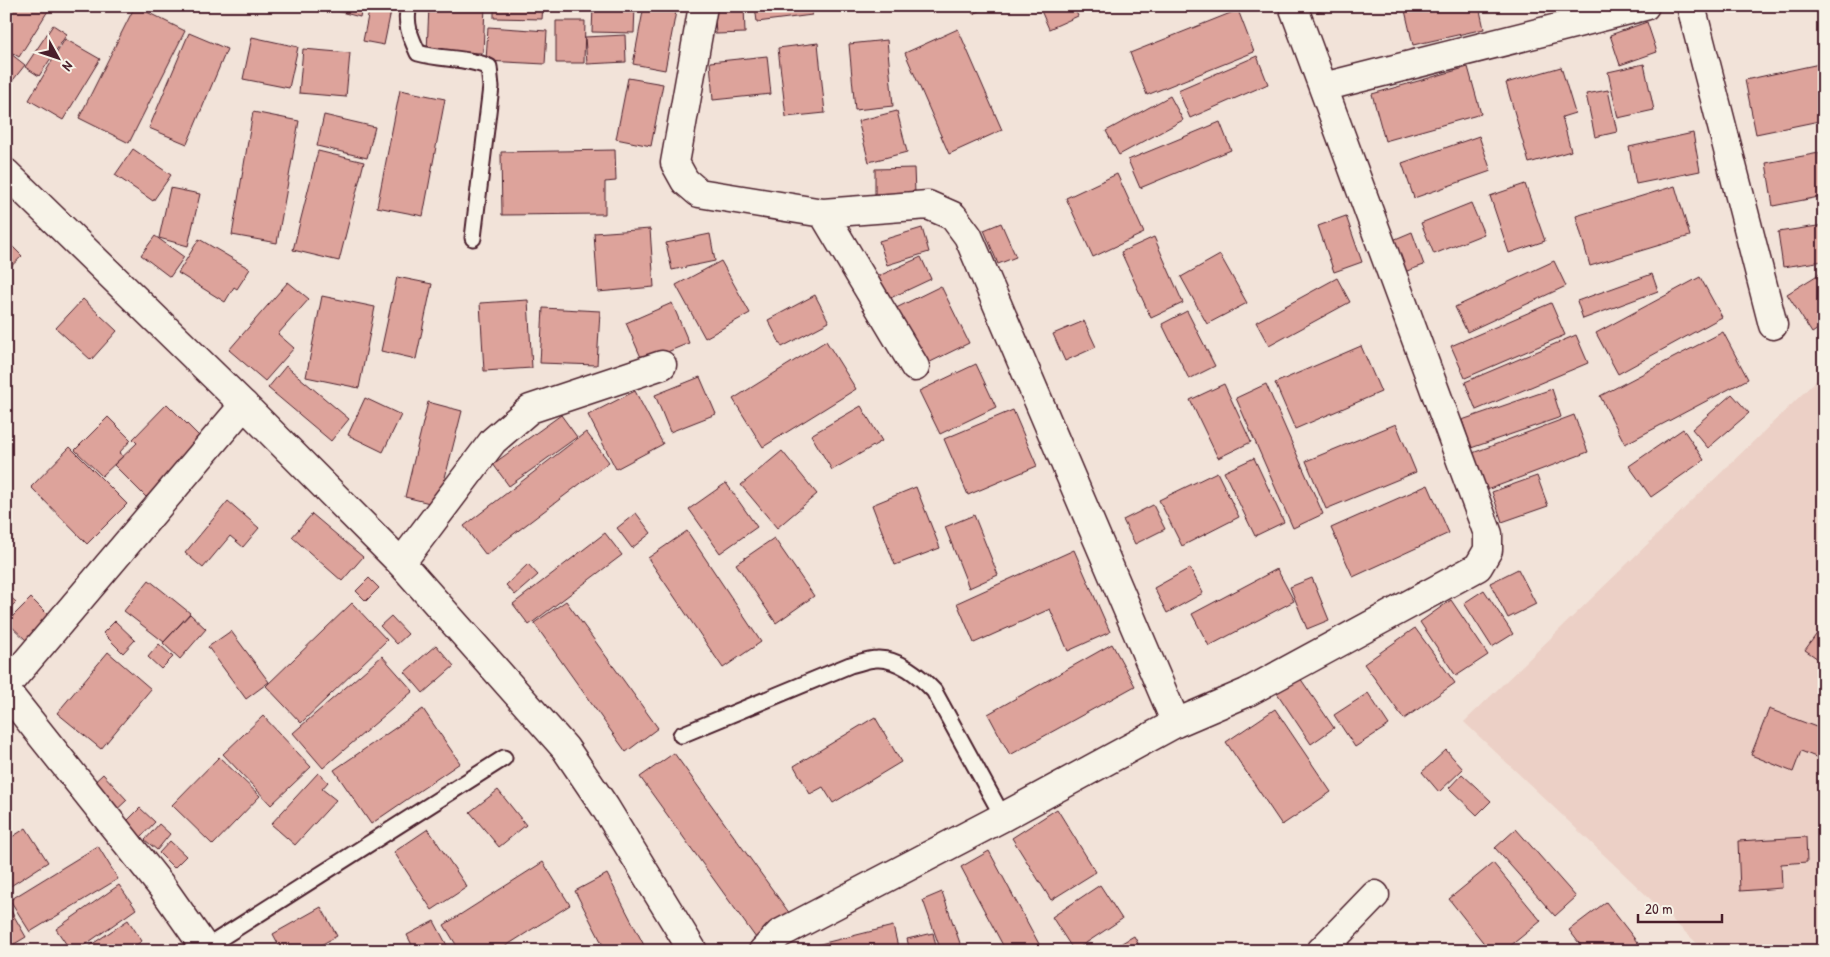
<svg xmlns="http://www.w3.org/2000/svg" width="1830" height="957" font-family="'Patrick Hand',sans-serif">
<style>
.built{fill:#ecd0c6}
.building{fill:#dda39b;stroke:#4a1f2b}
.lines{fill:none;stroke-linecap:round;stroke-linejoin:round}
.service-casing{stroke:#4a1f2b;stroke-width:19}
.minor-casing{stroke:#4a1f2b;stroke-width:31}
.tertiary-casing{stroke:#4a1f2b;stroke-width:31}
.service{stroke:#f7f3e8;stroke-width:15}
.minor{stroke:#f7f3e8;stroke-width:28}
.tertiary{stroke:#f7f3e8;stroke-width:28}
</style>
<rect width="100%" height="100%" fill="#f2e3d9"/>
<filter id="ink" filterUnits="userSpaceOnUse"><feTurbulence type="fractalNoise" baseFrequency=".02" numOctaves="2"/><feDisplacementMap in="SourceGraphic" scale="10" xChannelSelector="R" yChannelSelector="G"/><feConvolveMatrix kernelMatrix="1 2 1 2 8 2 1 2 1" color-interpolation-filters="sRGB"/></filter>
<g filter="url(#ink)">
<path class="built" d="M1824 373V951H1705L1464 722Z"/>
<path class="building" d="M6 6H51L19 57 6 49Z
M135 6 185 31 129 143 79 118Z
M318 6H362L360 17Z
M370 6H392L384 45 363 41Z
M429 6H485L483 53 427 52Z
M494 6H543L542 19 494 18Z
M593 6H635L634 33 592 32Z
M644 6H677L665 70 633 64Z
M714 6H744L745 33 716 34Z
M755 6H811L812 15 757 22Z
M970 6H991L973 14Z
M1039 6H1073L1078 16 1049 29Z
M1316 6H1336L1318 12Z
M1404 6H1479L1484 29 1413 45Z
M1238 10 1254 52 1147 95 1130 53Z
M556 21H585L584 63H556Z
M1647 22 1657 52 1620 65 1610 35Z
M53 25 67 34 39 76 25 67Z
M488 27 547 31 545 64 486 61Z
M958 29 1002 130 949 154 905 53Z
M189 33 227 49 187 144 149 128Z
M625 35 626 62 587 64 585 37Z
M252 37 298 47 289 88 243 79Z
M65 39 100 59 63 120 29 100Z
M887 40 893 106 855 110 849 44Z
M818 43 825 113 786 117 778 48Z
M303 49 350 53 346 97 299 93Z
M6 50 25 65 6 89Z
M767 56 771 94 713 100 710 62Z
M1257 56 1268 84 1190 118 1178 90Z
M1824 63V120L1756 134 1745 80Z
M1644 64 1654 110 1618 118 1608 72Z
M1468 67 1481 114 1385 141 1372 94Z
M1561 67 1575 113 1562 117 1571 151 1529 163 1506 83Z
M628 78 663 84 651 146 616 139Z
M400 90 445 99 423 216 377 207Z
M1608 90 1617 132 1595 137 1586 94Z
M1170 96 1183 120 1119 155 1106 131Z
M897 111 907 152 869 162 858 121Z
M253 112 299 121 277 243 232 235Z
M324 115 375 127 367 158 317 146Z
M1220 122 1231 150 1140 188 1128 160Z
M1693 133 1700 171 1636 184 1629 147Z
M1479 136 1491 171 1414 198 1402 163Z
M133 149 171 175 153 201 115 175Z
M615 150 616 181 605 182V214L502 215 501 152Z
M318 151 364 162 339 261 293 250Z
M1819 153 1824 178V196L1773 206 1766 163Z
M914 168 915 193 875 194V169Z
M1117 174 1144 233 1093 257 1066 198Z
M1525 184 1545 241 1509 253 1490 196Z
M1675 186 1690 236 1590 266 1576 216Z
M170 188 200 194 188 246 159 238Z
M1471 203 1484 234 1434 254 1421 223Z
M1346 216 1362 262 1334 272 1318 226Z
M1001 223 1016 257 998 264 984 230Z
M1824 225V261L1783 267 1778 232Z
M922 228 929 252 887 265 879 241Z
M650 229 654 287 598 292 594 233Z
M1412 232 1424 265 1404 272 1393 240Z
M710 234 715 261 672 270 666 243Z
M155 236 184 257 170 277 141 255Z
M1154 237 1183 303 1151 318 1121 252Z
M199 239 250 269 237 289 234 287 225 302 178 273Z
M8 242 22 256 6 271V245Z
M1220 255 1247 303 1207 324 1181 277Z
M921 257 931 279 882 302 872 279Z
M721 261 750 313 705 338 676 285Z
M1554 261 1566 286 1467 332 1455 307Z
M1824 271V325L1812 333 1787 294Z
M1652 274 1658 291 1583 319 1577 301Z
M397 277 432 284 416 359 381 351Z
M1700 277 1722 317 1618 374 1596 333Z
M1337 278 1350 302 1269 346 1256 322Z
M288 282 309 299 278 334 294 348 265 381 229 350Z
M941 286 969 343 920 367 892 310Z
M815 295 829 322 782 347 768 320Z
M322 296 375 307 359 388 306 377Z
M83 299 117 331 91 360 56 328Z
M528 300 532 368 484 371 480 303Z
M672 303 689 343 643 362 626 323Z
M1551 303 1565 335 1465 378 1451 346Z
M543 308 600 311 597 365 540 363Z
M1187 311 1215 366 1189 379 1162 324Z
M1084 321 1096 347 1065 361 1053 334Z
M1723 332 1748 379 1625 444 1600 396Z
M1576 335 1588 363 1476 410 1465 382Z
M826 341 856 389 763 447 733 399Z
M1361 346 1381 392 1295 429 1275 383Z
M976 364 996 407 940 434 919 391Z
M286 366 349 419 331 441 268 388Z
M700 377 716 414 670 432 655 395Z
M1224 384 1251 442 1218 458 1190 400Z
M1266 384 1323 514 1293 528 1236 398Z
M1552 389 1561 417 1471 448 1462 420Z
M635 391 663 444 616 469 588 415Z
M1732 394 1749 413 1708 448 1692 429Z
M365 398 401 415 383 452 348 435Z
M428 402 462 411 438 505 405 497Z
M167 404 203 440 146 497 114 465 137 443 133 439Z
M861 406 882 441 832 470 811 435Z
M1013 410 1037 466 968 495 944 439Z
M561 415 577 437 509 486 493 464Z
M1574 415 1588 452 1484 491 1470 454Z
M108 417 131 440 119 453 123 456 102 476 75 450Z
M1396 424 1416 472 1326 509 1306 461Z
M1683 429 1704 460 1651 497 1629 466Z
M586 432 609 462 486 555 464 526Z
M70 447 127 504 87 544 31 487Z
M782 451 817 494 777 528 741 485Z
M1254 458 1284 522 1255 536 1224 472Z
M1217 472 1239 517 1182 546 1159 500Z
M1537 476 1548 506 1502 522 1492 492Z
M726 483 757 527 720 553 689 509Z
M1428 485 1449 533 1353 577 1331 528Z
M916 487 940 548 895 565 872 505Z
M228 501 259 528 243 547 230 536 203 568 185 553Z
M1153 505 1165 529 1135 544 1123 520Z
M636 513 651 533 632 548 617 528Z
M312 514 363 557 342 581 292 537Z
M974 515 998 575 969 588 945 527Z
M687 531 761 642 723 668 648 558Z
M605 533 622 555 529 625 513 604Z
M774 538 814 596 776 623 736 564Z
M1074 550 1110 632 1068 651 1050 609 974 643 957 603Z
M528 564 538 575 515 595 506 585Z
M1190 568 1203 593 1167 613 1154 588Z
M1277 569 1294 601 1209 646 1192 614Z
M1518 569 1536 604 1508 618 1490 583Z
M369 578 379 588 366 601 356 591Z
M1312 578 1329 620 1307 629 1290 587Z
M149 580 190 613 164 642 124 611Z
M1484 590 1513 634 1492 647 1464 603Z
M6 593 16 602 6 612Z
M31 598 52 619 29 643 7 622Z
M1451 600 1488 655 1456 676 1420 622Z
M566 601 658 728 626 752 534 623Z
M352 603 387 640 301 723 266 686Z
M190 614 206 629 180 659 163 643Z
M391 616 408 634 397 644 380 626Z
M115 621 135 640 123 653 103 633Z
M1824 624V663L1805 650Z
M1415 628 1455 683 1404 719 1364 664Z
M231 631 269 682 246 699 208 647Z
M159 644 173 657 161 669 148 657Z
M1112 644 1135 686 1010 755 988 714Z
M436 645 454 666 423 693 405 672Z
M108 652 151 689 101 749 57 713Z
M382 656 413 691 323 768 293 733Z
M1298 675 1334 728 1311 744 1275 690Z
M1368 693 1389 725 1355 747 1334 715Z
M423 709 460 763 371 824 334 770Z
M1275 709 1331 792 1282 825 1226 742Z
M1769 709 1824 730 1823 760 1801 751 1793 772 1751 755Z
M263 716 311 767 271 805 223 754Z
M875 717 901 762 833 803 823 787 810 794 794 766Z
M1446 750 1463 769 1439 792 1422 772Z
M674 753 790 914 756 938 640 777Z
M219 757 260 796 213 845 172 805Z
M318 773 328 782 322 789 336 800 295 845 271 824Z
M103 774 127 800 112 814 88 788Z
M1462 774 1491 801 1477 815 1449 788Z
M498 790 526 825 499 847 470 812Z
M140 808 155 822 141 837 126 822Z
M1057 809 1096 872 1051 900 1012 838Z
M159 824 170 834 157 850 145 840Z
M26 828 48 862 6 889V841Z
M428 829 467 887 432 910 394 852Z
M1516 829 1576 897 1555 916 1495 848Z
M1806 837 1807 862 1781 864 1782 888 1740 891 1738 841Z
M170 841 186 856 174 868 159 853Z
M98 846 118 879 30 932 10 900Z
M989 851 1039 944 1026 951H1006L961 867Z
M543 862 570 905 498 951H460L444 925Z
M1493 863 1541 921 1504 951H1490L1449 899Z
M607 874 647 951H606L575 891Z
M119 885 136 909 76 951H71L56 929Z
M1100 885 1122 919 1074 951 1052 917Z
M942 892 961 946 948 951H941L923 900Z
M1606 902 1644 951H1585L1569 930Z
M7 904 26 937 6 949V904Z
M321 907 337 936 310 951H282L273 934Z
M128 920 142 941 127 951H82Z
M434 921 450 951H415L407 935Z
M893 926 899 951H813L812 946Z
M933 933 937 951H910L907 939Z
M1134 936 1142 951H1108Z
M1824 942V951H1809Z"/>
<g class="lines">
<g class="service-casing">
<path id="service" d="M409 6C404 23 411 38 418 53 442 60 467 57 489 67L491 87 473 238
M681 735 850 665C859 663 868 659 877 659 898 658 920 676 934 691L1003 817
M205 948 504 758"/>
</g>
<g class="minor-casing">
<path id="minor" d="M703 6 675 163 685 181 699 193 823 213 928 205 953 216 968 236 1176 723
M1691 6 1773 325
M1323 87 1645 6
M823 213 915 367
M401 563 493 441 530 409 662 365
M6 686 244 405
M6 691 162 887 207 951
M763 951 779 934 1003 817 1176 723 1246 693 1478 567 1488 550V534L1293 6
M1321 951 1375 895"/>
</g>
<g class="tertiary-casing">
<path id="tertiary" d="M6 173 244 405 401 563 565 748 605 807 693 951"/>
</g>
<use href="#service" class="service"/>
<use href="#minor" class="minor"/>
<use href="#tertiary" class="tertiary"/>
</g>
</g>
<rect width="1830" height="957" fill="none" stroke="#f7f3e8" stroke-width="25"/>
<rect x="12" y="12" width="1805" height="932" fill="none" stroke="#4a1f2b" stroke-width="2" filter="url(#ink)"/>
<g transform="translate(58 58) rotate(130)" stroke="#f7f3e8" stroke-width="4" paint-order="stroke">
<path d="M0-4L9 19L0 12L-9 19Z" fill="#4a1f2b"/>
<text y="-8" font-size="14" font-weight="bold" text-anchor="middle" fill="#4a1f2b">N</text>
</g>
<path d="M1638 914v8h84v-8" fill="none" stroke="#4a1f2b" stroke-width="2.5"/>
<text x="1645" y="914" font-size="15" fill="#4a1f2b" stroke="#f7f3e8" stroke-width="4" paint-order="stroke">20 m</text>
</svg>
